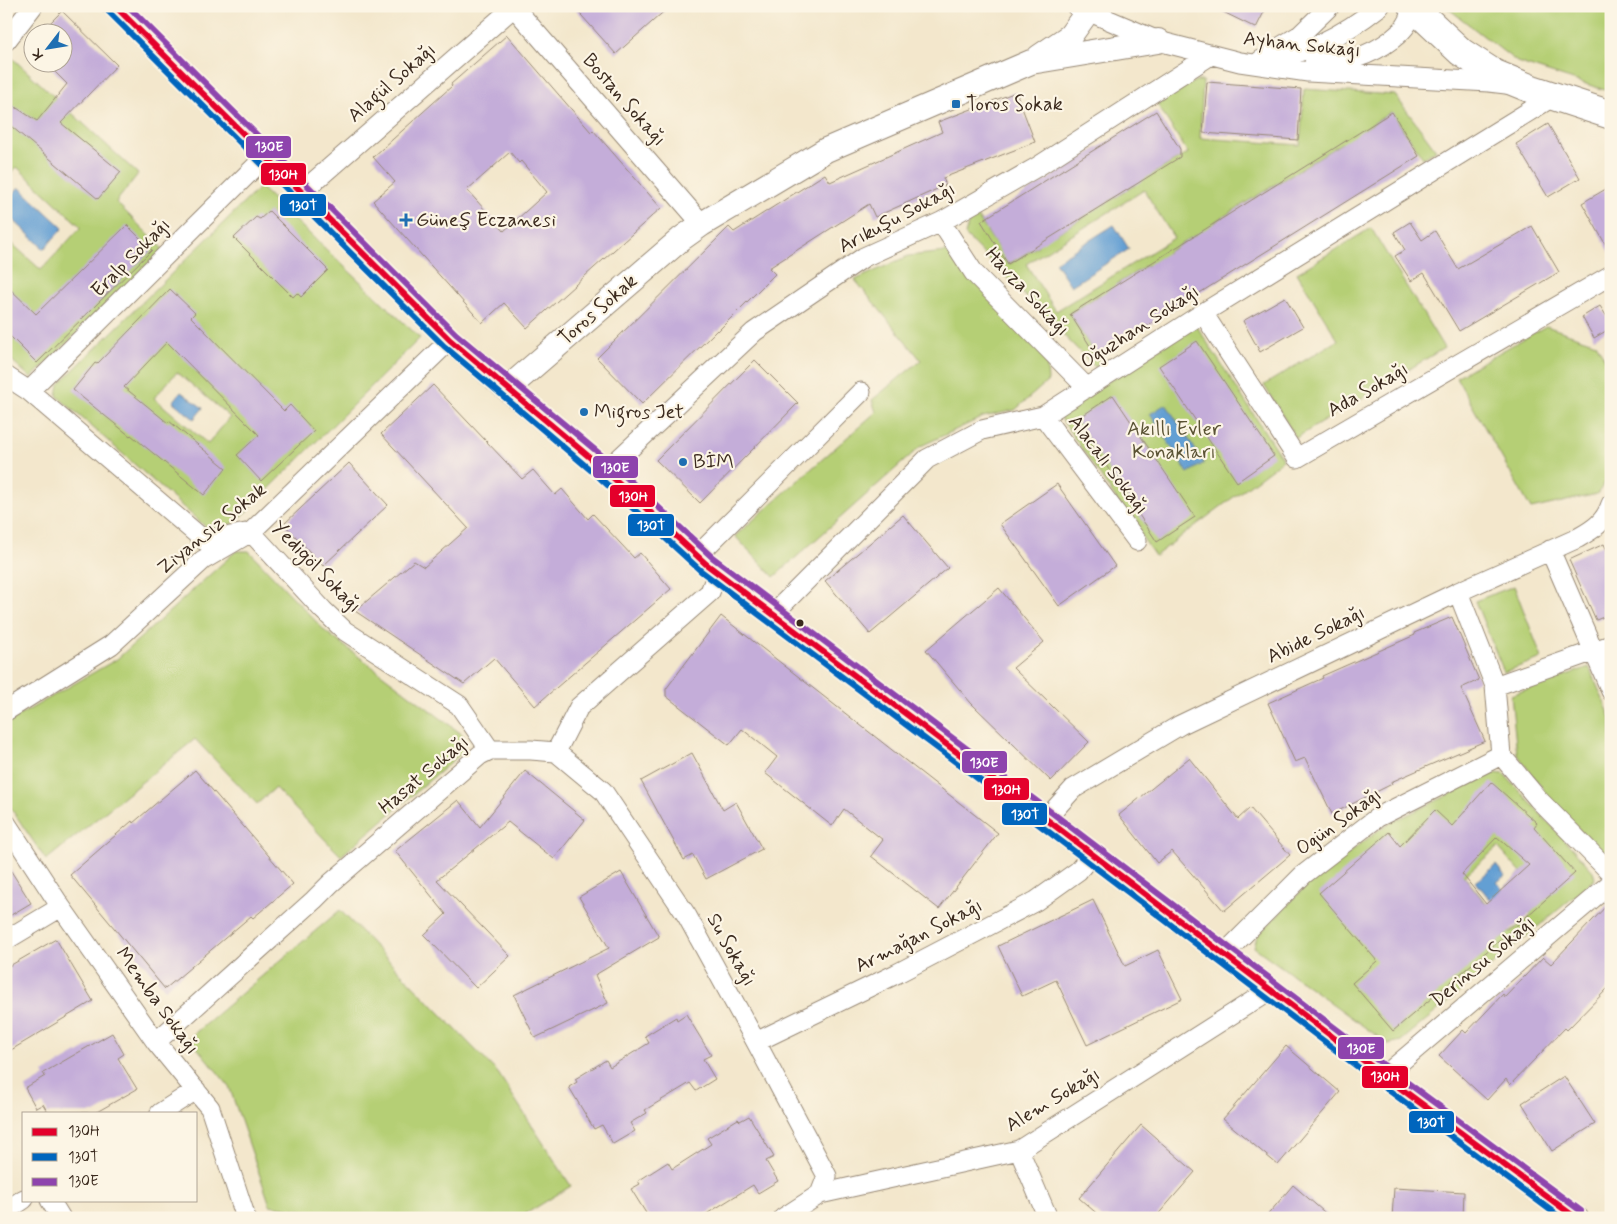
<svg xmlns="http://www.w3.org/2000/svg" width="1617" height="1224" font-family="Mynerve,sans-serif">
<style>
.green{fill:#b5cf75;stroke:#787c4a;fill-rule:evenodd}
.water{fill:#639fd3;stroke:#4f6478}
.building{fill:#c4add9;fill-rule:evenodd}
.lines{fill:none;stroke-linecap:round;stroke-linejoin:round}
.minor-casing{stroke:#978875;stroke-width:21}
.tertiary-casing{stroke:#978875;stroke-width:26}
.primary-casing{stroke:#978875;stroke-width:30}
.minor{stroke:#fff;stroke-width:19}
.tertiary{stroke:#fff;stroke-width:24}
.primary{stroke:#fff;stroke-width:28}
.bus-1-casing{stroke:#fcf5e5;stroke-width:10}
.bus-2-casing{stroke:#fcf5e5;stroke-width:10}
.bus-3-casing{stroke:#fcf5e5;stroke-width:10}
.bus-1{stroke:#e4002b;stroke-width:6}
.bus-2{stroke:#0065bd;stroke-width:6}
.bus-3{stroke:#8e44ad;stroke-width:6}
.poi-dot{fill:#1f6fb2;stroke:#fcf5e5;stroke-width:2}
.bus-dot{fill:#3b2a1e;stroke:#fcf5e5;stroke-width:2}
.labels{text-anchor:middle;dominant-baseline:central;stroke-width:4.5;stroke-linejoin:round;paint-order:stroke}
.street-label{font-size:20px;fill:#3b2a1e;stroke:#fcf5e5}
.poi-label{font-size:20px;fill:#3b2a1e;stroke:#fcf5e5;text-anchor:start}
.park-label{font-size:20px;fill:#5a5334;stroke:#fcf5e5}
.line-badge{stroke:#fcf5e5;stroke-width:2}
.badge-label{font-size:14px;text-anchor:middle;font-weight:bold;fill:#fff}
</style>
<rect width="100%" height="100%" fill="#fcf5e5"/>
<filter id="ink" filterUnits="userSpaceOnUse"><feTurbulence type="fractalNoise" baseFrequency=".02" numOctaves="2"/><feDisplacementMap in="SourceGraphic" scale="10" xChannelSelector="R" yChannelSelector="G"/><feConvolveMatrix kernelMatrix="1 2 1 2 8 2 1 2 1" color-interpolation-filters="sRGB"/></filter>
<filter id="wash" filterUnits="userSpaceOnUse"><feTurbulence type="fractalNoise" baseFrequency=".0096" numOctaves="4" result="noise"/><feDisplacementMap in="SourceGraphic" scale="20" xChannelSelector="R" yChannelSelector="G"/><feGaussianBlur stdDeviation="1.12" result="paint"/><feColorMatrix in="noise" values="0 0 0 0 0 0 0 0 0 0 0 0 0 0 0 0 0 1.4 0 .05"/><feComposite in="paint" operator="in"/></filter>
<g filter="url(#wash)">
<rect width="100%" height="100%" fill="#f3e7cc"/>
<path class="green" d="M1445 6H1611V92L1517 62Z
M8 54 138 174 116 202 163 249 31 378 6 355V238L41 270 81 227 17 167 6 177V56Z
M1195 81H1203L1200 138 1300 145 1304 89 1395 95 1436 150 1423 158 1391 112 1362 131 1353 159 1342 143 1215 222 1217 227 1199 239 1196 235 1166 253 1157 280 1147 265 1117 284 1127 300 1110 311 1099 295 1070 313 1101 364 1095 367 965 235 969 221 977 216 1009 264 1038 246 1027 229 1056 234 1086 216 1076 199 1105 204 1135 185 1125 169 1154 173 1188 153 1157 104ZM1144 190 1174 238 1056 311 1026 264Z
M260 187 420 338 235 523 208 529 57 396 59 384ZM177 372 230 417 208 444 154 398Z
M1371 228 1444 348 1296 438 1264 385 1338 340 1297 273Z
M946 252 1046 352 1048 381 1015 410 983 417 921 446 774 577 735 536 876 412 872 400 921 360 855 280 908 256Z
M1196 325 1283 460 1155 556 1058 414Z
M1546 326 1596 343 1611 369V466L1609 477 1597 494 1531 509 1456 377Z
M236 551H249L326 632 463 735 465 750 341 856 275 788 257 804 195 739 46 860 6 801V723L117 659Z
M1514 586 1542 658 1504 672 1475 601Z
M1589 667 1611 718V848L1601 853 1551 800 1517 754 1511 695Z
M1494 773 1504 774 1593 871 1595 879 1401 1041 1388 1044 1254 947 1257 936 1307 885 1384 826ZM1498 847 1521 873 1505 887 1531 916 1510 933 1464 876Z
M340 910 498 1073 571 1186 519 1218H349L270 1205 229 1086 189 1038Z"/>
<path class="water" d="M19 187 63 228 44 249 6 213V201Z
M1114 225 1129 249 1071 286 1055 262Z
M181 392 203 408 194 419 173 402Z
M1166 404 1204 463 1188 473 1150 414Z
M1496 865 1505 876 1497 882 1518 910 1506 919 1476 882Z"/>
<g id="blocks">
<path class="building" d="M573 6H670L616 54Z
M1211 6H1267L1256 28Z
M62 11 117 65 61 123 121 172 98 199 6 122V101L37 121 67 84 45 62H62V32H41Z
M507 35 591 132 593 130 661 208 527 328 504 303 482 323 373 201 395 182 373 157 452 86 451 84ZM510 152 519 163 521 161 547 192 504 231 467 190Z
M1207 82 1301 89 1298 140 1203 133Z
M1016 92 1035 142 943 178 946 185 875 217 869 204 769 268 775 274 718 331 717 330 642 404 597 358 729 227 734 232 825 174 830 182 942 132 938 122Z
M1156 111 1180 149V157L1008 264 981 221Z
M1392 112 1419 156 1097 357 1070 314Z
M1548 124 1580 178 1548 197 1516 144Z
M1611 186V254L1582 203Z
M269 211 328 270 301 297 297 293 293 297 234 238 256 217 260 219Z
M1410 222 1422 240 1435 231 1458 269 1532 226 1559 272 1459 331 1424 273 1411 281 1395 256 1405 250 1394 232Z
M127 225 152 250 37 363 6 332V285L36 314Z
M170 289 195 313 191 317 284 411 290 405 314 431 261 481 237 455 259 435 167 342 124 387 168 423 169 421 226 468 204 495 131 435 130 436 73 390 95 363 97 364Z
M1285 297 1303 327 1260 352 1243 321Z
M1600 306 1611 323V328L1594 338 1582 317Z
M1197 341 1274 456 1237 482 1159 366Z
M755 360 798 403 700 503 656 460Z
M433 385 522 479 533 470 555 495 562 489 588 519 593 514 634 558 640 553 671 589 535 706 494 658 464 684 355 611 414 561 424 567 468 528 381 434Z
M1113 395 1195 517 1157 542 1076 420Z
M349 463 388 505 323 566 284 524Z
M1057 484 1115 566 1059 606 1000 524Z
M903 515 948 568 870 634 825 581Z
M1604 544 1611 559V614L1596 620 1569 560Z
M999 588 1044 642 1013 668 1089 742 1051 781 971 703 926 650Z
M721 616 998 833 939 909 871 856 883 840 844 809 832 826 765 773 777 757 742 729 729 745 666 696V689Z
M1452 617 1479 680 1461 688 1485 741 1391 782 1392 784 1332 814 1305 758 1295 762 1268 703 1323 678 1322 676 1415 635 1414 633Z
M692 753 723 810 736 802 762 849 706 879 693 855 684 860 641 781Z
M1189 758 1238 819 1250 808 1290 855 1224 911 1172 851 1157 863 1119 815Z
M195 770 293 884 253 918 251 916 165 989 70 875 132 821 133 823Z
M525 771 585 820 554 859 508 822 437 880 510 956 476 988 424 935 446 914 395 851 458 800 480 827Z
M1491 782 1537 823 1534 827 1575 873 1505 936 1393 1031 1352 983 1377 961 1319 893 1389 832 1400 846 1435 810 1452 826ZM1497 837 1529 865 1486 904 1462 874Z
M6 863 31 903 6 918Z
M621 872 659 937 595 975 608 1003 535 1038 514 995 609 948 579 897Z
M1093 900 1125 966 1158 950 1182 999 1087 1045 1056 980 1022 996 998 946Z
M1611 901V985L1567 1030 1565 1028 1510 1085 1506 1079 1487 1100 1439 1056 1463 1030 1466 1033 1503 994 1505 997 1543 957 1551 964Z
M56 939 93 1001 6 1053V968Z
M686 1014 711 1055 703 1059 715 1079 696 1091 690 1083 645 1110 647 1113 630 1123 635 1131 613 1144 602 1125 594 1129 569 1087 577 1082 575 1079 606 1060 610 1067 649 1043 645 1036 676 1017 677 1020Z
M112 1033 124 1054 118 1058 137 1089 95 1113H48L43 1104 36 1108 25 1088 45 1076 43 1073Z
M1286 1046 1340 1092 1278 1165 1223 1119Z
M1564 1076 1595 1124 1552 1151 1522 1103Z
M749 1116 774 1157 766 1161 778 1181 758 1193 753 1185 700 1218H649L631 1189 640 1184 638 1181 668 1162 672 1169 711 1144 707 1138 738 1119 740 1121Z
M1141 1125 1195 1172 1155 1218H1102L1079 1198Z
M1293 1185 1331 1218H1265Z
M1394 1188 1464 1192 1463 1218H1392Z"/>
</g>
</g>
<g filter="url(#ink)">
<use href="#blocks" fill-opacity="0" stroke="#978875" stroke-width="1"/>
<g class="lines">
<g class="minor-casing">
<path id="minor" d="M513 6 702 224
M1076 6 1158 41 1240 62 1308 72 1489 82 1506 84
M6 41 33 6
M1270 53 1300 35 1330 6
M1261 60C1305 56 1346 33 1380 6
M1314 63C1328 63 1342 61 1356 58 1375 52 1417 30 1410 6
M302 192 507 13 506 6
M941 222 974 273 1087 388
M1203 313 1297 458 1611 275
M6 376 29 391 205 541 251 532 323 610 345 631 459 705 490 750
M29 391 265 157
M1043 416 1137 541
M606 471 754 332 864 257 941 222 1037 167 1211 55
M1550 550 1611 691
M697 556 861 392
M1458 592 1495 686 1501 755 1538 799 1611 873
M773 614 927 459 982 430 1043 416 1203 313 1554 96
M1495 686 1611 645
M6 711 111 645 203 560 251 532 450 340
M556 752 603 791 687 916 756 1042 827 1176 820 1194
M556 752 579 707 710 592 717 573
M1046 819 1073 789 1180 725 1458 592 1578 538C1594 529 1605 522 1611 504
M6 823 61 907 156 1042 210 1108 246 1218
M6 940 61 907
M1224 954 1303 875 1378 817 1501 755
M156 1042 314 900 331 883 480 755 490 750H531L556 752
M756 1042 896 974 1036 901 1078 871 1092 854
M1384 1076 1611 883
M160 1113 196 1090
M1019 1150 1048 1218
M50 1200 61 1218
M6 1211 24 1199
M783 1218 820 1194 1019 1150 1270 990"/>
</g>
<g class="tertiary-casing">
<path id="tertiary" d="M115 6 450 340 507 389 606 471 706 564 1046 819 1384 1076 1576 1218
M1039 57 1070 36 1088 11
M507 389 681 239 702 224 826 150 1031 62 1158 41"/>
</g>
<g class="primary-casing">
<path id="primary" d="M1412 6 1461 52 1495 74 1532 89 1611 115"/>
</g>
<use href="#minor" class="minor"/>
<use href="#tertiary" class="tertiary"/>
<use href="#primary" class="primary"/>
<g class="bus-1-casing">
<path id="bus-1" d="M115 6 450 340 606 471 706 564 1046 819 1384 1076 1576 1218"/>
</g>
<g class="bus-2-casing">
<path id="bus-2" d="M109 12 444 346 600 478 701 571 1041 826 1379 1083 1561 1218"/>
</g>
<g class="bus-3-casing">
<path id="bus-3" d="M128 6 456 334 612 464 712 557 1051 812 1389 1069 1581 1211"/>
</g>
<use href="#bus-1" class="bus-1"/>
<use href="#bus-2" class="bus-2"/>
<use href="#bus-3" class="bus-3"/>
</g>
</g>
<g class="poi-dot">
<rect x="951" y="99" width="10" height="10" rx="2.5"/>
<path d="M403.5 212.5h5v5h5v5h-5v5h-5v-5h-5v-5h5z"/>
<circle cx="584" cy="412" r="5"/>
<circle cx="683" cy="462" r="5"/>
</g>
<circle class="bus-dot" cx="800" cy="623" r="4.5"/>
<g class="labels">
<g class="street-label">
<text transform="translate(1302 45) rotate(6)">Ayhan Sokağı</text>
<text transform="translate(392 83) rotate(-41)">Alagül Sokağı</text>
<text transform="translate(624 100) rotate(49)">Bostan Sokağı</text>
<text transform="translate(897 218) rotate(-28)">Arıkuşu Sokağı</text>
<text transform="translate(131 258) rotate(-45)">Eralp Sokağı</text>
<text transform="translate(1027 292) rotate(47)">Havza Sokağı</text>
<text transform="translate(598 310) rotate(-41)">Toros Sokak</text>
<text transform="translate(1140 327) rotate(-33)">Oğuzhan Sokağı</text>
<text transform="translate(1368 390) rotate(-30)">Ada Sokağı</text>
<text transform="translate(1108 465) rotate(53)">Alacalı Sokağı</text>
<text transform="translate(212 529) rotate(-39)">Ziyansız Sokak</text>
<text transform="translate(316 567) rotate(46)">Yedigöl Sokağı</text>
<text transform="translate(1316 635) rotate(-26)">Abide Sokağı</text>
<text transform="translate(424 775) rotate(-40)">Hasat Sokağı</text>
<text transform="translate(1339 822) rotate(-36)">Ogün Sokağı</text>
<text transform="translate(919 936) rotate(-27)">Armağan Sokağı</text>
<text transform="translate(731 950) rotate(61)">Su Sokağı</text>
<text transform="translate(1483 962) rotate(-40)">Derinsu Sokağı</text>
<text transform="translate(157 1001) rotate(54)">Memba Sokağı</text>
<text transform="translate(1053 1100) rotate(-31)">Alem Sokağı</text>
</g>
<g class="poi-label">
<text x="966" y="104">Toros Sokak</text>
<text x="416" y="220">Güneş Eczanesi</text>
<text x="594" y="412">Migros Jet</text>
<text x="693" y="462">BİM</text>
</g>
<g class="park-label">
<text x="1174" y="429">Akıllı Evler<tspan x="1174" dy="23">Konakları</tspan></text>
</g>
</g>
<g class="line-badge">
<rect x="245" y="135" width="47" height="24" rx="5" fill="#8e44ad"/>
<rect x="260" y="162" width="47" height="24" rx="5" fill="#e4002b"/>
<rect x="279" y="193" width="48" height="24" rx="5" fill="#0065bd"/>
<rect x="592" y="455" width="47" height="24" rx="5" fill="#8e44ad"/>
<rect x="609" y="484" width="47" height="24" rx="5" fill="#e4002b"/>
<rect x="627" y="513" width="48" height="24" rx="5" fill="#0065bd"/>
<rect x="961" y="750" width="47" height="24" rx="5" fill="#8e44ad"/>
<rect x="983" y="777" width="47" height="24" rx="5" fill="#e4002b"/>
<rect x="1001" y="802" width="47" height="24" rx="5" fill="#0065bd"/>
<rect x="1337" y="1036" width="48" height="24" rx="5" fill="#8e44ad"/>
<rect x="1361" y="1065" width="48" height="24" rx="5" fill="#e4002b"/>
<rect x="1408" y="1110" width="47" height="24" rx="5" fill="#0065bd"/>
</g>
<g class="badge-label">
<text x="269" y="151">130E</text>
<text x="283" y="179">130H</text>
<text x="303" y="210">130T</text>
<text x="615" y="472">130E</text>
<text x="633" y="501">130H</text>
<text x="651" y="530">130T</text>
<text x="984" y="767">130E</text>
<text x="1006" y="794">130H</text>
<text x="1025" y="819">130T</text>
<text x="1361" y="1053">130E</text>
<text x="1385" y="1081">130H</text>
<text x="1431" y="1127">130T</text>
</g>
<rect width="1617" height="1224" fill="none" stroke="#fcf5e5" stroke-width="25"/>
<rect x="22" y="1112" width="175" height="90" fill="#fcf5e5" stroke="#afa495"/>
<rect x="32" y="1128" width="25" height="8" fill="#e4002b" stroke="#afa495"/>
<text x="68" y="1136" font-size="15" fill="#3b2a1e">130H</text>
<rect x="32" y="1153" width="25" height="8" fill="#0065bd" stroke="#afa495"/>
<text x="68" y="1162" font-size="15" fill="#3b2a1e">130T</text>
<rect x="32" y="1178" width="25" height="8" fill="#8e44ad" stroke="#afa495"/>
<text x="68" y="1186" font-size="15" fill="#3b2a1e">130E</text>
<g transform="translate(48 48) rotate(239)"><circle r="24" fill="#fcf5e5" stroke="#afa495"/>
<path d="M0-4L9 19L0 12L-9 19Z" fill="#1f6fb2"/>
<text y="-8" font-size="14" font-weight="bold" text-anchor="middle" fill="#3b2a1e">K</text>
</g>
</svg>
